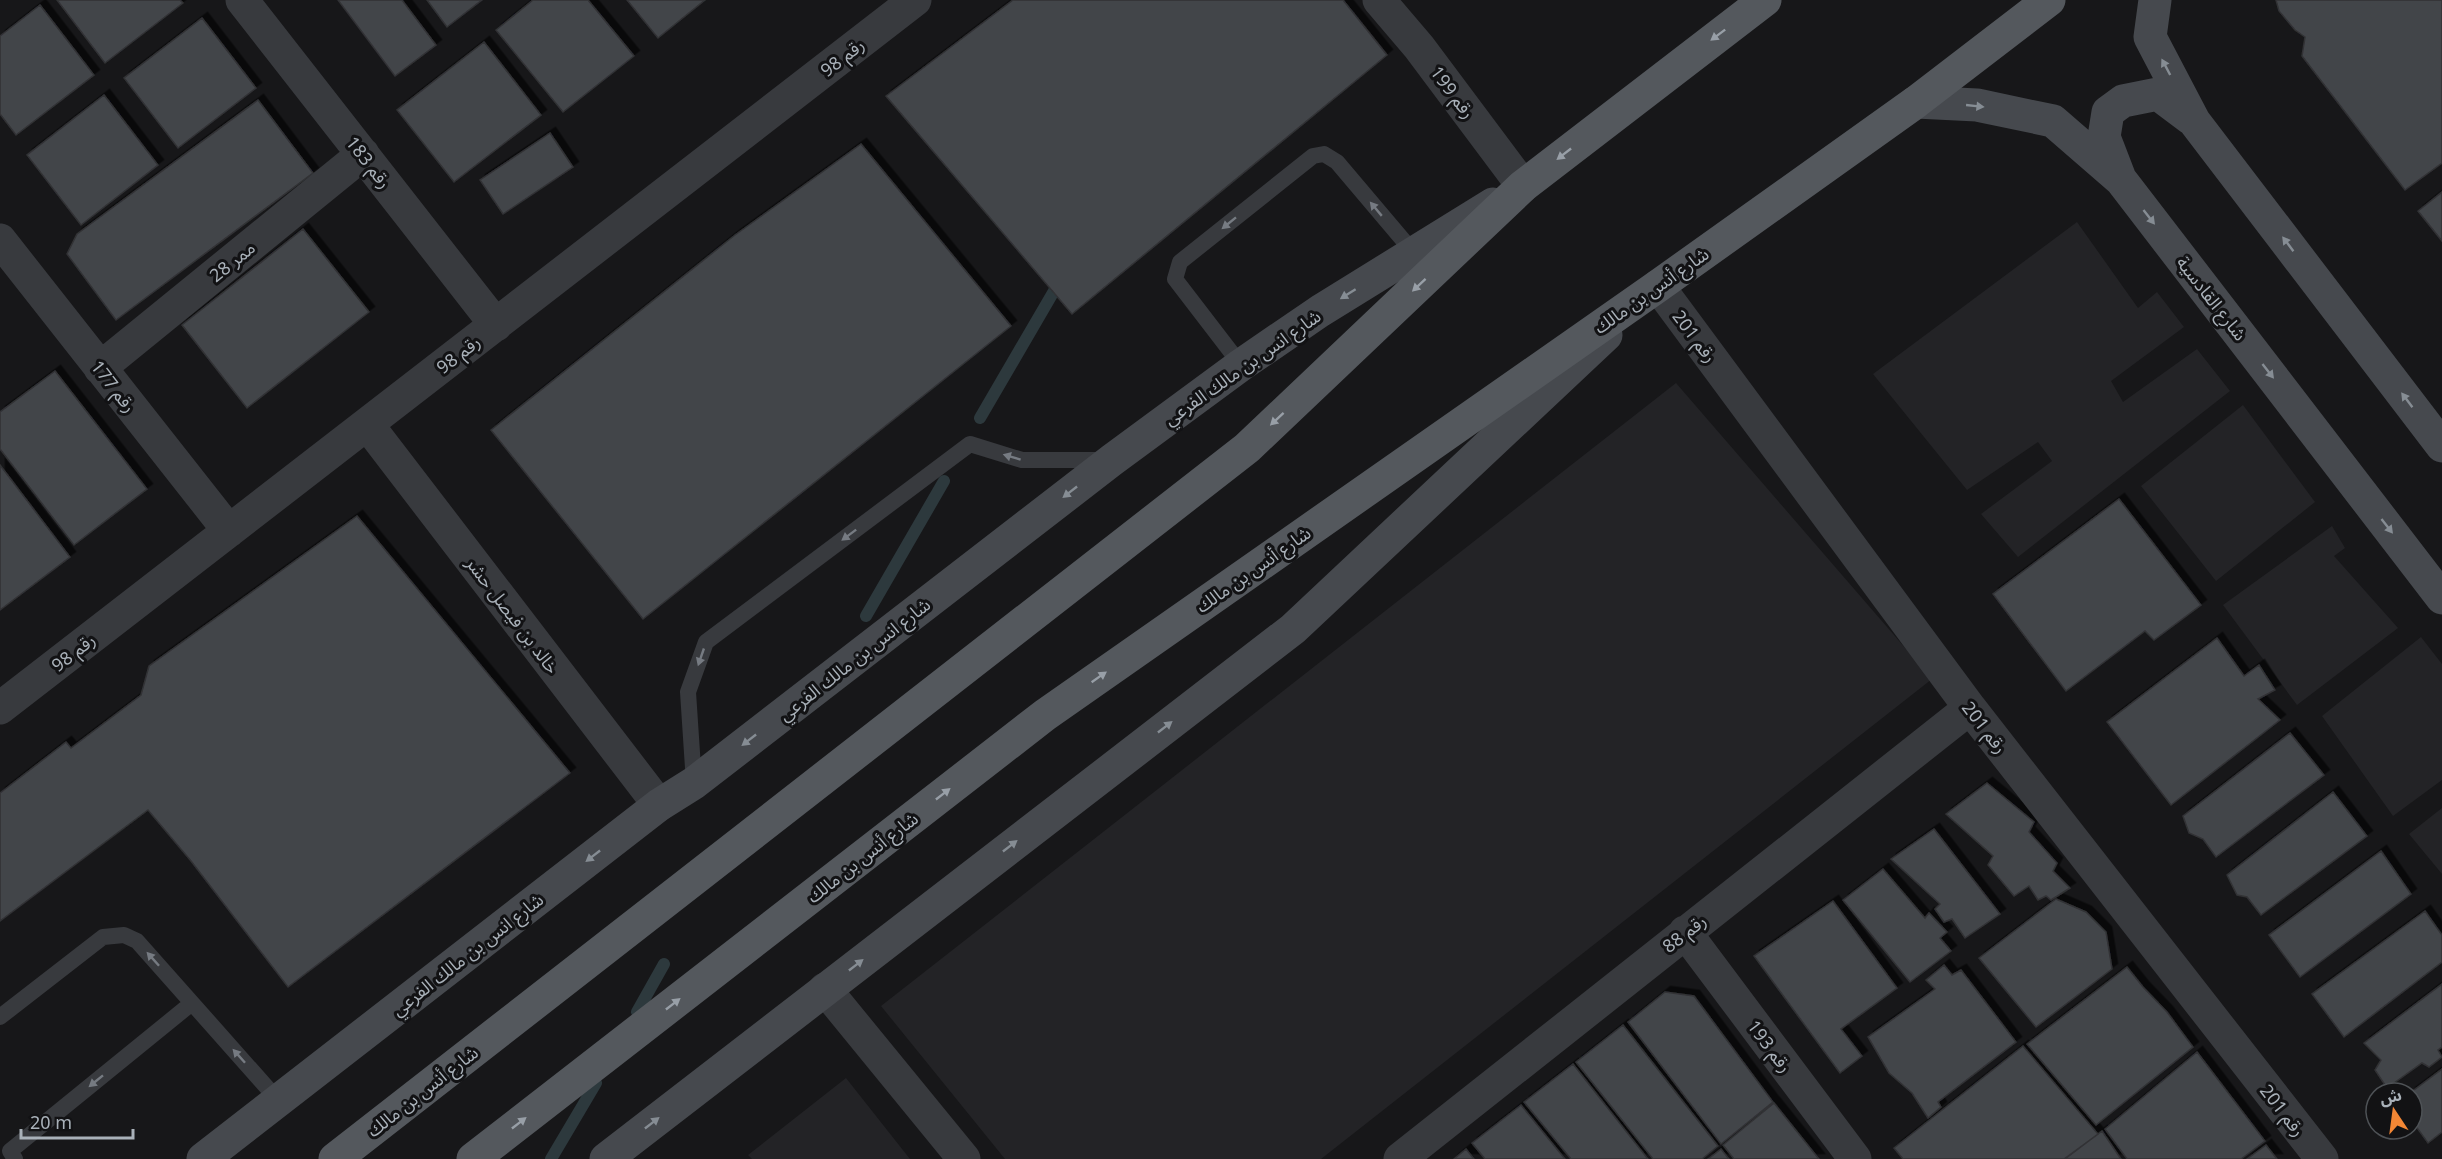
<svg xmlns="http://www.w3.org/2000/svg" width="2442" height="1159" font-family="'Noto Sans','Noto Sans Arabic',sans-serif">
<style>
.built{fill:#232326}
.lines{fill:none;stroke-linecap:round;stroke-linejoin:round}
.stream{stroke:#2d393d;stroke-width:12}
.building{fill:#434549;stroke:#313235;stroke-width:1.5;filter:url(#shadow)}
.lane{stroke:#383a3e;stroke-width:16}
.street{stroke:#383a3e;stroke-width:33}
.secondary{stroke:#46494e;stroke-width:33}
.primary{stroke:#54585d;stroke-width:33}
.oneway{fill:#989fa7}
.oneway2{fill:#868d94}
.oneway3{fill:#767b82}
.labels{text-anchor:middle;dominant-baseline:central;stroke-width:6;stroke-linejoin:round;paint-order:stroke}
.street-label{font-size:18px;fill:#a9b1b9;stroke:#121214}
</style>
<defs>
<filter id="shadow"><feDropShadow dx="5.5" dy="-5.5" stdDeviation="0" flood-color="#0009"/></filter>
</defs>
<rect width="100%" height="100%" fill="#171719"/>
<path class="built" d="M2077 222 2138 308 2157 292 2184 327 2111 381 2123 402 2197 349 2230 391 2018 557 1981 514 2052 461 2038 442 1967 490 1873 374Z
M1676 383 1932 679 1321 1159H1005L881 1006Z
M2243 405 2315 502 2216 581 2141 486Z
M2332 526 2345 548 2334 556 2398 628 2297 705 2223 605Z
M2421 637 2442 664V780L2393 816 2322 716Z
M2442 808V874L2409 834Z
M846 1078 910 1159H752L748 1155Z"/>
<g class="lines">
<path class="stream" d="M980 418 1061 279
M866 616 944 481
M637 1012 664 964
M551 1159 596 1083"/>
</g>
<path class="building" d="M57 0H180L183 3 105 63Z
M338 0H402L436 45 395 76Z
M427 0H482L447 27Z
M533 0H588L634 56 563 112 496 30Z
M627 0H705L658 38Z
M1013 0H1343L1387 55 1072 314 886 96Z
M2276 0H2442V163L2405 190 2302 56 2305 37 2295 30 2279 11Z
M40 5 94 75 16 135 0 114V36Z
M202 18 256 88 178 148 124 78Z
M484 42 541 115 454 182 397 110Z
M104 95 158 165 81 225 27 155Z
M258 100 313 173 116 320 67 254 77 234Z
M550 133 573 167 503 214 480 180Z
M861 144 1011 326 643 619 491 430 735 235Z
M2442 192V241L2418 211Z
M303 229 369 312 247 408 182 325Z
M55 371 147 489 74 545 0 449V412Z
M0 465 70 557 0 610Z
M2119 499 2201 605 2154 640 2145 631 2066 691 1993 594Z
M357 516 570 773 288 987 191 861 148 810 0 921V793L66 742 71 748 141 695 149 666Z
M2217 638 2244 676 2259 665 2275 690 2258 699 2280 720 2171 805 2107 722Z
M2290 733 2324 775 2216 857 2203 839 2189 833 2183 816Z
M1987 783 2034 822 2029 832 2057 863 2053 871 2070 888 2051 900 2046 896 2038 900 2029 886 2014 896 1988 865 1993 856 1946 814Z
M2333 792 2367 836 2261 915 2247 897 2237 895 2227 875Z
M1934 829 2000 914 1965 938 1952 919 1944 922 1935 909 1940 904 1891 859Z
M2381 851 2411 894 2300 977 2269 935Z
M1883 869 1925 918 1929 913 1947 932 1940 938 1951 951 1910 982 1843 900Z
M2056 899 2086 912 2106 932 2112 969 2036 1027 1979 958Z
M1833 901 1897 988 1841 1029 1862 1056 1840 1073 1754 956Z
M2425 911 2442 935V962L2344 1037 2312 994Z
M1944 965 1952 975 1961 970 2016 1042 1938 1102 1941 1107 1928 1118 1912 1093 1889 1073 1868 1037 1935 989 1926 980Z
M2127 967 2143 987 2167 1012 2193 1047 2096 1125 2027 1044Z
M2442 984V1047L2438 1050 2442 1057 2429 1067 2422 1063 2387 1088 2375 1070 2381 1060 2364 1043Z
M1665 992 1694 996 1773 1102 1721 1144 1628 1022Z
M1623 1025 1718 1146 1702 1159H1653L1576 1062Z
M2023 1046 2098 1134 2064 1159H1903L1894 1148Z
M2197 1052 2265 1141 2241 1159H2127L2105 1129Z
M1573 1064 1648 1159H1571L1524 1102Z
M2442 1069V1132L2428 1143 2415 1125 2421 1116 2412 1107 2410 1093Z
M1774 1103 1819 1159H1734L1723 1145Z
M1521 1105 1565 1159H1485L1472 1143Z
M2102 1131 2121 1159H2065Z
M2266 1145 2277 1159H2247Z
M1466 1149 1474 1159H1454Z
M1721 1149 1729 1159H1708Z"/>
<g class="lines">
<path class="lane" d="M1241 365 1175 279 1180 262 1313 156 1324 154 1337 162 1414 253
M694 783 688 692 706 642 970 444 1022 460H1108
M0 1017 103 937 124 935 137 941 192 1003
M15 1159 10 1151 192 1003 278 1100"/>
<path class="street" d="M242 0 496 325
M1379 0 1419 47 1523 186
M0 240 229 531
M1658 286 1970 708 2322 1159
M100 368 363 154
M367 424 659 805
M0 708 915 0
M1685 932 1855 1159
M825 989 964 1159
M1400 1159 1970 708"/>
<path class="secondary" d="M2155 0 2150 37 2194 121 2442 446
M1916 102 1977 105 2053 121 2121 180 2442 598
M2119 176 2104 137 2108 112 2123 101 2158 94 2190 118
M203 1159 659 805 694 783 1112 460 1241 365 1320 311 1493 204
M606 1159 1293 629 1606 335"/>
<path class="primary" d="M335 1159 1247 448 1523 186 1765 0
M473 1159 1045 715 1658 286 1916 102 2049 0"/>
</g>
<defs><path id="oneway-solid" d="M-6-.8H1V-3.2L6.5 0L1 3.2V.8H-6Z" transform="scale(1.5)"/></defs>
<g class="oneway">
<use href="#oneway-solid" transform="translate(1718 35) rotate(143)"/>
<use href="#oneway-solid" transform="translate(1564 154) rotate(142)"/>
<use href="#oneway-solid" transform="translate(1419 285) rotate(137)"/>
<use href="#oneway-solid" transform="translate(1277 419) rotate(137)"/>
<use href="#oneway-solid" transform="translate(1099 677) rotate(-35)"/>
<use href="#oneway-solid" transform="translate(943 794) rotate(-38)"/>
<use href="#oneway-solid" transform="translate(673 1004) rotate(-38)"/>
<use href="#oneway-solid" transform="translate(519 1123) rotate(-38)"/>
</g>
<g class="oneway2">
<use href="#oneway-solid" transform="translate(2166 67) rotate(-118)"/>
<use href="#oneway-solid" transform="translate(1975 106) rotate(6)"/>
<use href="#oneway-solid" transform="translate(2149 217) rotate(52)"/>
<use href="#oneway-solid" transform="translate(2288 244) rotate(-127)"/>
<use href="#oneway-solid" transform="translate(1348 294) rotate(148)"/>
<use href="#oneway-solid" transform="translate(2268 371) rotate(52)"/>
<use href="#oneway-solid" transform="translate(2407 400) rotate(-127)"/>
<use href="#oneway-solid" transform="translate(1070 492) rotate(142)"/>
<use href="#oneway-solid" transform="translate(2387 526) rotate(52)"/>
<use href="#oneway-solid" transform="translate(1165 727) rotate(-38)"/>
<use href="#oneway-solid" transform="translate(749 740) rotate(142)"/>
<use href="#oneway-solid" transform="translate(1010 846) rotate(-38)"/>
<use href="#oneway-solid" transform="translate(593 856) rotate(142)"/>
<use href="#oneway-solid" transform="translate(856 965) rotate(-38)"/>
<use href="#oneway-solid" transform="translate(652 1123) rotate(-38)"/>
</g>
<g class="oneway3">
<use href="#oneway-solid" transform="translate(1376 209) rotate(-130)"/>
<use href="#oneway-solid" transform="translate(1229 223) rotate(141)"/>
<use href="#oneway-solid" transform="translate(1012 457) rotate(-163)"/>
<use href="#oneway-solid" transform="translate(849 535) rotate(143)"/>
<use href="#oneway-solid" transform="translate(701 657) rotate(109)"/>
<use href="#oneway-solid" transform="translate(153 959) rotate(-132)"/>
<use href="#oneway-solid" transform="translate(239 1056) rotate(-132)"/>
<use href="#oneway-solid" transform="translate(96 1081) rotate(141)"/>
</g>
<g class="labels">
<g class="street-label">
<text transform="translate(842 57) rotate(-38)">رقم 98</text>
<text transform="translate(1453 92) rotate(53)">رقم 199</text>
<text transform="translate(369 162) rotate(52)">رقم 183</text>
<text transform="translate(232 261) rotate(-39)">ممر 28</text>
<text transform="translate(1651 290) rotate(-35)">شارع أنس بن مالك</text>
<text transform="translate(2212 298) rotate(52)">شارع القادسية</text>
<text transform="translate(1695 336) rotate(53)">رقم 201</text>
<text transform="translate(458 354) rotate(-38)">رقم 98</text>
<text transform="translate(1242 367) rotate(-35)">شارع انس بن مالك الفرعي</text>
<text transform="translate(114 386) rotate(52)">رقم 177</text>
<text transform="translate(1253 569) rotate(-35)">شارع أنس بن مالك</text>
<text transform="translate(513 615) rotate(53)">خالد بن فيصل حشر</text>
<text transform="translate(73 652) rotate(-38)">رقم 98</text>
<text transform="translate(854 659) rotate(-38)">شارع انس بن مالك الفرعي</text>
<text transform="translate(1985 727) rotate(52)">رقم 201</text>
<text transform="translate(862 857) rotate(-38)">شارع أنس بن مالك</text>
<text transform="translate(1684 933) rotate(-38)">رقم 88</text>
<text transform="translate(467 954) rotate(-38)">شارع انس بن مالك الفرعي</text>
<text transform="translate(1770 1046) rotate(53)">رقم 193</text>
<text transform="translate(422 1091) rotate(-38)">شارع أنس بن مالك</text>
<text transform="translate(2283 1110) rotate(52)">رقم 201</text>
</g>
</g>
<g transform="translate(2394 1111) rotate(347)"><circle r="28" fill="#121214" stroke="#4e5256" stroke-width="1.5"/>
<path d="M0-4.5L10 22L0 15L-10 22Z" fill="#f38735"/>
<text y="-9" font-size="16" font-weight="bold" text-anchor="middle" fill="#a9b1b9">ش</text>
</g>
<path d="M21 1129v9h112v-9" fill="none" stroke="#a9b1b9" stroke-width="3"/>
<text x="30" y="1129" font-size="18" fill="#a9b1b9" stroke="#121214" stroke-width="4.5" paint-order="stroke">20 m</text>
</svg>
